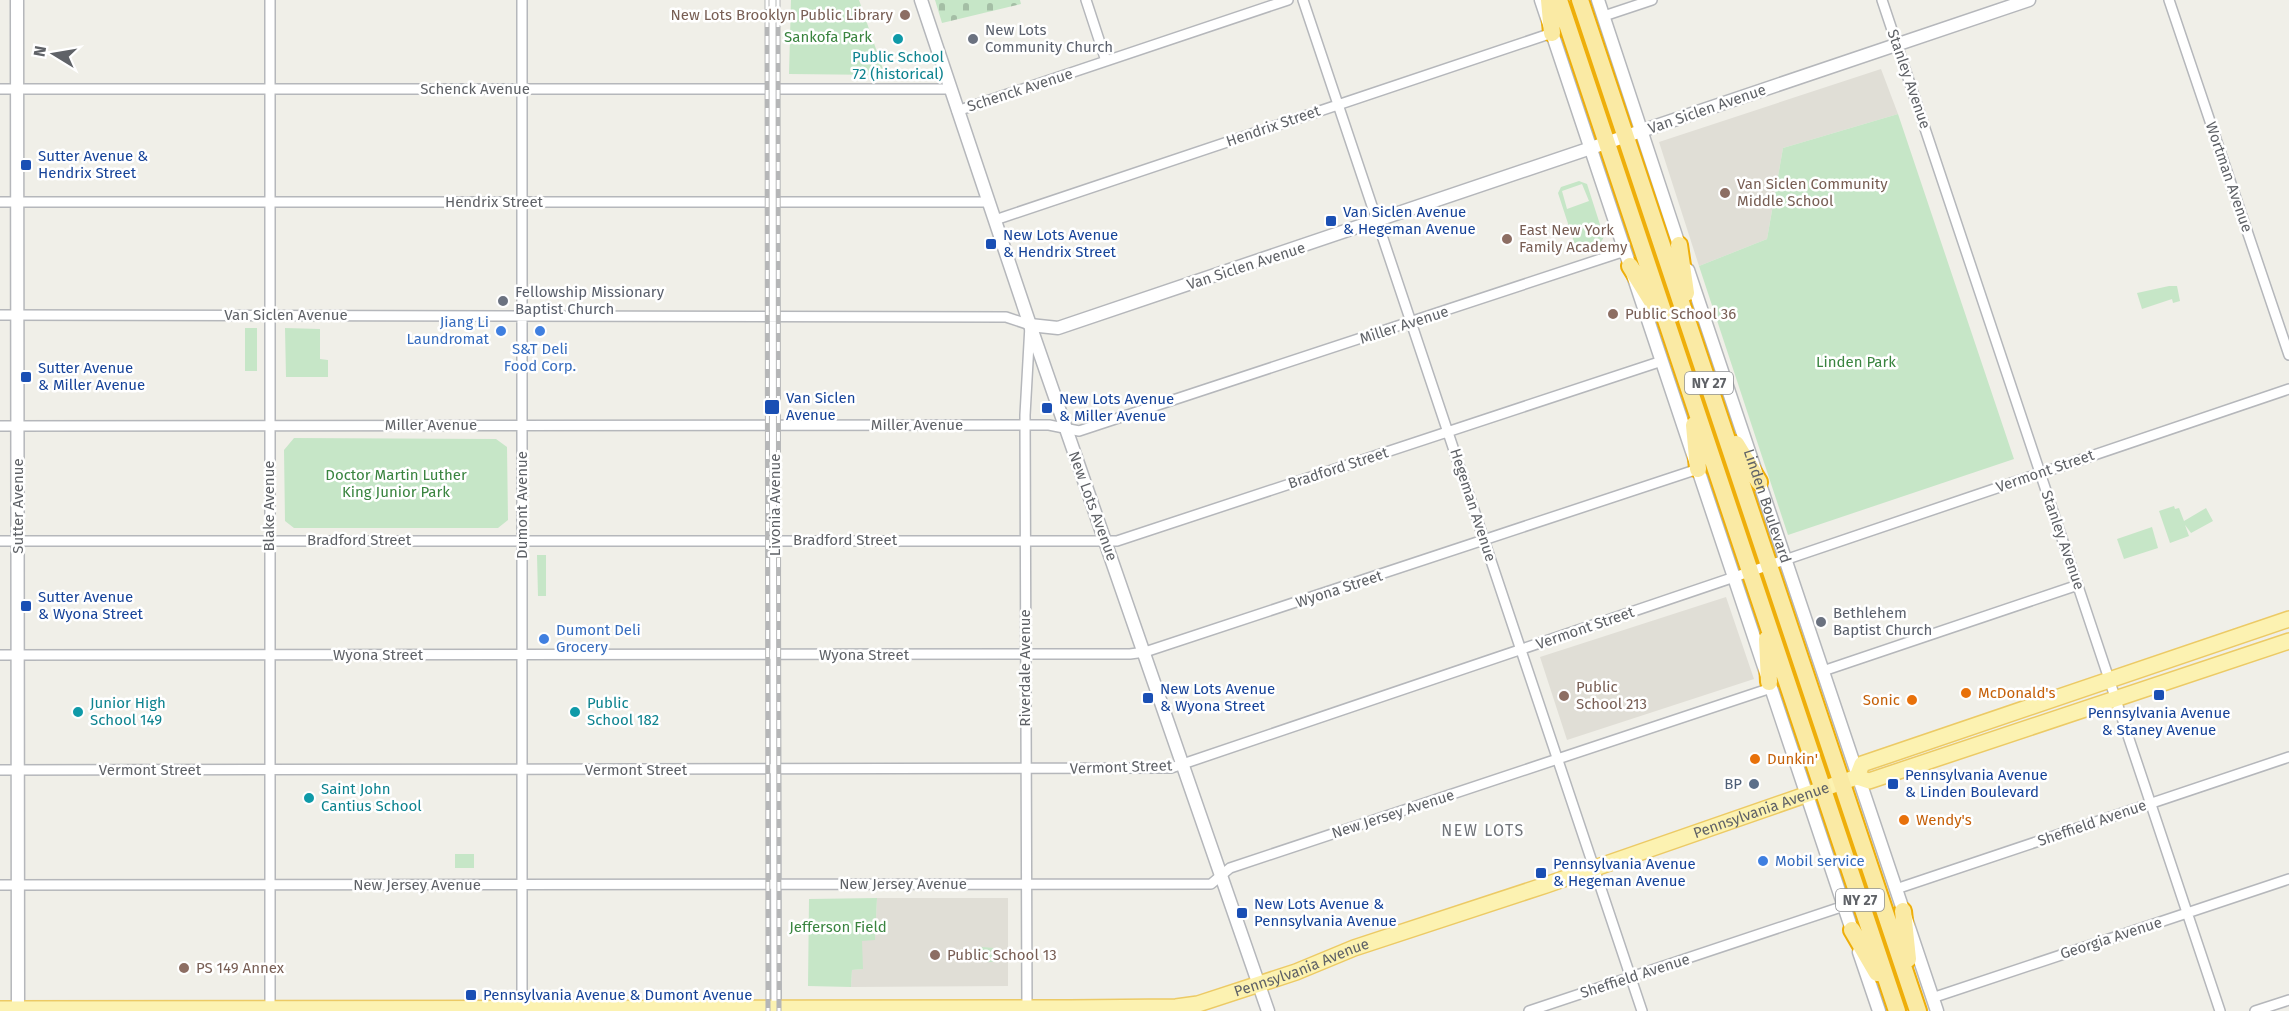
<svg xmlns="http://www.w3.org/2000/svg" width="2289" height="1011" font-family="'Fira Sans',sans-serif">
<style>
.education{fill:#e0ded6}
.green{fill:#c6e6c7;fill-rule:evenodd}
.cemetery{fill:url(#cemetery-stones)}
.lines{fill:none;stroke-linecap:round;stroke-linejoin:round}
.minor-casing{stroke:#b5b7bb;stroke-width:12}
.tertiary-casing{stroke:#b5b7bb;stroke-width:15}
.primary-casing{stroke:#ecca65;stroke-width:18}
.trunk-casing{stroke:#eeae0a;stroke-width:20}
.minor{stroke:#fff;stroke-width:9}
.tertiary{stroke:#fff;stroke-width:12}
.primary{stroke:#fcf2b1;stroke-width:15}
.trunk{stroke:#faeaa4;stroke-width:16}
.rail-casing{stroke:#b5b6b7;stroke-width:5}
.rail{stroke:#fff;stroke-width:3;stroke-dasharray:9;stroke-linecap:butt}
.education-dot{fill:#8d6e63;stroke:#fff;stroke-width:2}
.culture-dot{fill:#0f9aa8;stroke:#fff;stroke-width:2}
.worship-dot{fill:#6b7280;stroke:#fff;stroke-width:2}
.transit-dot{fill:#1a4fb4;stroke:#fff;stroke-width:2}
.shop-dot{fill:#3f7fe0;stroke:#fff;stroke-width:2}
.food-dot{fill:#e8710a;stroke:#fff;stroke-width:2}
.service-dot{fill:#5c6f8a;stroke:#fff;stroke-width:2}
.labels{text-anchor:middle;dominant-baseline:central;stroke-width:5;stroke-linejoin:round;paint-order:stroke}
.shield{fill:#fff;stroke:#8f9195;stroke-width:1.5}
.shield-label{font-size:14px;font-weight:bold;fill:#5f6267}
.education-label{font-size:15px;fill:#785e54;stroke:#fff;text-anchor:start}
.worship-label{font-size:15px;fill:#5b616d;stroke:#fff;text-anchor:start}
.park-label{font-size:15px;fill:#39843f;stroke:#fff}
.culture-label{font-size:15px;fill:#0d838f;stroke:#fff;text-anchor:start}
.street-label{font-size:15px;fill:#5f6267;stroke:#fff}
.transit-label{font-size:15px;fill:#164399;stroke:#fff;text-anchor:start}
.shop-label{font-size:15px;fill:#366cbe;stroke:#fff;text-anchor:start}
.food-label{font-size:15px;fill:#c56008;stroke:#fff;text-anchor:start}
.service-label{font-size:15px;fill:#4e5e75;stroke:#fff;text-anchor:end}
.neighbourhood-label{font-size:16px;letter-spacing:1.5px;fill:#707479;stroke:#fff}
</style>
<defs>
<pattern id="cemetery-stones" width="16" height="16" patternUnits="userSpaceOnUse" patternTransform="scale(1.5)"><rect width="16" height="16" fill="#c6e6c7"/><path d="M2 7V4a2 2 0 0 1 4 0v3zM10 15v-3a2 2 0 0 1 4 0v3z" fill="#a4bea5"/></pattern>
</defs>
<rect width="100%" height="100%" fill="#f0efe8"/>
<path class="education" d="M1881 69 1898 114 1783 148 1767 239 1699 266 1659 142Z
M1726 597 1754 679 1567 740 1540 657Z
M877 898H1008V986L851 987 852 970 862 969V940L875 939Z"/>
<path class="green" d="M791 0H859L885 75 789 74Z
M1898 114 2014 459 1788 535 1699 266 1767 239 1783 148Z
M1579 181 1587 184 1604 237 1601 242 1580 249 1575 245 1558 193 1561 187ZM1582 184 1589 201 1567 209 1562 191Z
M2169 286H2177L2180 301 2173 303 2172 299 2142 309 2137 293Z
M245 328H257V371H245Z
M285 328 320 329V359L328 360V377H286Z
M294 438 496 439 507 447 508 520 498 528H294L285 521 284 450Z
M2174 506 2175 509 2179 508 2184 521 2206 508 2213 521 2191 533 2185 525 2189 536 2170 543 2159 511Z
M2152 527 2158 548 2124 559 2117 539Z
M537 555H546V596H538Z
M455 854H474V868H455Z
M877 898 875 940 862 941 863 969 852 970 851 987 808 986 809 899Z
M982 947 994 948 999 954V962H974V951Z"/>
<path class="cemetery" d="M935 0H1020L1021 4 942 23Z"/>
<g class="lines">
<g class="minor-casing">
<path id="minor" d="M270 0V1011
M522 0V1011
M773 0 776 1011
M1086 0 1106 61
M1303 0 1642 1011
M1882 0 2220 1011
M2169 0 2289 355
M1604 16 1652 0
M0 89H950
M957 111 1288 0
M0 202H988
M995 220 1552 33
M0 315 1006 317 1030 325 1025 415 1027 1011
M0 426 1049 425 1079 431 1625 251
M0 541H1117L1662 361
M0 655 1130 654 1145 652 1698 469
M1823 671 2078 585
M0 770 1171 768 2289 389
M0 885 1211 884 1230 868 1771 688
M1896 889 2289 757
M1932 998 2289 879
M1529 1011 1844 906
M2255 1011 2289 1000"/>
</g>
<g class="tertiary-casing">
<g id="tertiary">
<path d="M17 0 18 1011"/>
<path d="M921 0 1030 325 1268 1011"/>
<path d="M1541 0 1854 936"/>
<path d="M1598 0 1681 251"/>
<path id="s1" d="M1688 270 1937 1011"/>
<path d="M1030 325 1058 328 2029 0"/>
<path d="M1859 952 1879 1011"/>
</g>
</g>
<g class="primary-casing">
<g id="primary">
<path d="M1857 777 1862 764 2289 619"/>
<path id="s2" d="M0 1009 1070 1008 1176 1007 1198 1004 1296 972 1354 948 1546 885 1857 777 1869 781 2289 641"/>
</g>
</g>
<g class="trunk-casing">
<path id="trunk" d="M1549 0 1552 33
M1559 0 1897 1011
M1580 0 1918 1011
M1679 245 1686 293
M1630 266 1653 303
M1694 425 1698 469
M1736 444 1759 482
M1767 639 1769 682
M1903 911 1908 959
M1852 930 1877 973"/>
</g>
<use href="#minor" class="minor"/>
<use href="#tertiary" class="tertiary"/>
<use href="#primary" class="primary"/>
<use href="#trunk" class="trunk"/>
<g class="rail-casing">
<path id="rail" d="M767 0 768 1011
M778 0 779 1011"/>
</g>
<use href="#rail" class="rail"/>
</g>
<g class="education-dot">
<circle cx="905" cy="15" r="6"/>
<circle cx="1725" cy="193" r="6"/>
<circle cx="1507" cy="239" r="6"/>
<circle cx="1613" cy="314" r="6"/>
<circle cx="1564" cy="696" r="6"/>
<circle cx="935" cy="955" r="6"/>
<circle cx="184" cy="968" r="6"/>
</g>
<g class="culture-dot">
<circle cx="898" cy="39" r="6"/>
<circle cx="78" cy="712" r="6"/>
<circle cx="575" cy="712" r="6"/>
<circle cx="309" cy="798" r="6"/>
</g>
<g class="worship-dot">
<circle cx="973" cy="39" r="6"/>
<circle cx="503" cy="301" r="6"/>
<circle cx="1821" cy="622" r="6"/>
</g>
<g class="transit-dot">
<rect x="20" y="159" width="12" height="12" rx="3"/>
<rect x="1325" y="215" width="12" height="12" rx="3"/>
<rect x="985" y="238" width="12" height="12" rx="3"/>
<rect x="20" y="371" width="12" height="12" rx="3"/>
<rect x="764" y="399" width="16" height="16" rx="3"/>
<rect x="1041" y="402" width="12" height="12" rx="3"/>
<rect x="20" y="600" width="12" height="12" rx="3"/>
<rect x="2153" y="689" width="12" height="12" rx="3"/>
<rect x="1142" y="692" width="12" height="12" rx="3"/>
<rect x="1887" y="778" width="12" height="12" rx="3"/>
<rect x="1535" y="867" width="12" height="12" rx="3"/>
<rect x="1236" y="907" width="12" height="12" rx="3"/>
<rect x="465" y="989" width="12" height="12" rx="3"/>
</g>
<g class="shop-dot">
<circle cx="501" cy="331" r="6"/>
<circle cx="540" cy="331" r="6"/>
<circle cx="544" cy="639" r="6"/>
<circle cx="1763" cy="861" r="6"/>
</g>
<g class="food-dot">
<circle cx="1966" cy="693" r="6"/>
<circle cx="1912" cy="700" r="6"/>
<circle cx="1755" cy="759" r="6"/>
<circle cx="1904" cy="820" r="6"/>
</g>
<circle class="service-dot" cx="1754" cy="784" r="6"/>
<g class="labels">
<g class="shield">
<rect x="1685" y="372" width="48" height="22" rx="4.5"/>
<rect x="1836" y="889" width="48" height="22" rx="4.5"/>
</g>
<g class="shield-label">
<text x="1709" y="383">NY 27</text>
<text x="1860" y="900">NY 27</text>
</g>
<g class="education-label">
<text x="893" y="15" text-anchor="end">New Lots Brooklyn Public Library</text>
<text x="1737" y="184">Van Siclen Community<tspan x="1737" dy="17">Middle School</tspan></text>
<text x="1519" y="230">East New York<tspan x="1519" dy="17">Family Academy</tspan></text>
<text x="1625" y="314">Public School 36</text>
<text x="1576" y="687">Public<tspan x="1576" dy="17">School 213</tspan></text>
<text x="947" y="955">Public School 13</text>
<text x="196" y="968">PS 149 Annex</text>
</g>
<g class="worship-label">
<text x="985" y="30">New Lots<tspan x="985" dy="17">Community Church</tspan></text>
<text x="515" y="292">Fellowship Missionary<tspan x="515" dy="17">Baptist Church</tspan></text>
<text x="1833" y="613">Bethlehem<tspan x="1833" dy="17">Baptist Church</tspan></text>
</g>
<g class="park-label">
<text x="828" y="37">Sankofa Park</text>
<text x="1856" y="362">Linden Park</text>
<text x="396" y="475">Doctor Martin Luther<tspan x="396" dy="17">King Junior Park</tspan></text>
<text x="838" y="927">Jefferson Field</text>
</g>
<g class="culture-label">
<text x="898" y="57" text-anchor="middle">Public School<tspan x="898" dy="17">72 (historical)</tspan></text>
<text x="90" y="703">Junior High<tspan x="90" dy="17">School 149</tspan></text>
<text x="587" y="703">Public<tspan x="587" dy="17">School 182</tspan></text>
<text x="321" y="789">Saint John<tspan x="321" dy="17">Cantius School</tspan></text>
</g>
<g class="street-label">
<text transform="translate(1909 79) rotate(71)">Stanley Avenue</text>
<text x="475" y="89">Schenck Avenue</text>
<text transform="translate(1020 90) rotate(-18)">Schenck Avenue</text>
<text transform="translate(1707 109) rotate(-19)">Van Siclen Avenue</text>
<text transform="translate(1273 126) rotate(-19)">Hendrix Street</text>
<text transform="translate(2229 177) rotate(71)">Wortman Avenue</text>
<text x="494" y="202">Hendrix Street</text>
<text transform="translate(1246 266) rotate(-18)">Van Siclen Avenue</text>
<text x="286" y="315">Van Siclen Avenue</text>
<text transform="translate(1404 325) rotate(-18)">Miller Avenue</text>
<text x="431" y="425">Miller Avenue</text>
<text x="917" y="425">Miller Avenue</text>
<text transform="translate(1338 468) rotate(-18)">Bradford Street</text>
<text transform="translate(2045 471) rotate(-19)">Vermont Street</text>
<text transform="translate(522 505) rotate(-90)">Dumont Avenue</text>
<text transform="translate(775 505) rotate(-90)">Livonia Avenue</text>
<text transform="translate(1473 505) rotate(72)">Hegeman Avenue</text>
<text transform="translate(18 506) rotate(-90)">Sutter Avenue</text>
<text transform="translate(269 506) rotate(-90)">Blake Avenue</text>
<text transform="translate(1093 506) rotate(70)">New Lots Avenue</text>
<text stroke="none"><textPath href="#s1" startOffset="249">Linden Boulevard</textPath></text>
<text x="359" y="540">Bradford Street</text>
<text x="845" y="540">Bradford Street</text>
<text transform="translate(2063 540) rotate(71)">Stanley Avenue</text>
<text transform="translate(1339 589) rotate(-18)">Wyona Street</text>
<text transform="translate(1585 628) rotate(-19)">Vermont Street</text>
<text x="378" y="655">Wyona Street</text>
<text x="864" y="655">Wyona Street</text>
<text transform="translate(1025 668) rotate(-90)">Riverdale Avenue</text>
<text transform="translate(1121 767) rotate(-2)">Vermont Street</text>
<text x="150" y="770">Vermont Street</text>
<text x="636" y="770">Vermont Street</text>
<text stroke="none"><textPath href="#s2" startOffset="1794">Pennsylvania Avenue</textPath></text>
<text transform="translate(1393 814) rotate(-18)">New Jersey Avenue</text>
<text transform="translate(2092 823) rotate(-19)">Sheffield Avenue</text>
<text x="903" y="884">New Jersey Avenue</text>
<text x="417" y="885">New Jersey Avenue</text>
<text transform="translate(2111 938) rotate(-18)">Georgia Avenue</text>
<text stroke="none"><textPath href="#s2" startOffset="1308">Pennsylvania Avenue</textPath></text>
<text transform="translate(1635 976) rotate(-18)">Sheffield Avenue</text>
</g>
<g class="transit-label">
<text x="38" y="156">Sutter Avenue &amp;<tspan x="38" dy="17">Hendrix Street</tspan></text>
<text x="1343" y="212">Van Siclen Avenue<tspan x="1343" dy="17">&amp; Hegeman Avenue</tspan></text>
<text x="1003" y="235">New Lots Avenue<tspan x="1003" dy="17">&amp; Hendrix Street</tspan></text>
<text x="38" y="368">Sutter Avenue<tspan x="38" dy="17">&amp; Miller Avenue</tspan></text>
<text x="786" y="398">Van Siclen<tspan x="786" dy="17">Avenue</tspan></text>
<text x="1059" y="399">New Lots Avenue<tspan x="1059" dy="17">&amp; Miller Avenue</tspan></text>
<text x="38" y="597">Sutter Avenue<tspan x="38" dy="17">&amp; Wyona Street</tspan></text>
<text x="1160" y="689">New Lots Avenue<tspan x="1160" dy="17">&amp; Wyona Street</tspan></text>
<text x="2159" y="713" text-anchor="middle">Pennsylvania Avenue<tspan x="2159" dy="17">&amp; Staney Avenue</tspan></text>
<text x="1905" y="775">Pennsylvania Avenue<tspan x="1905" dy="17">&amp; Linden Boulevard</tspan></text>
<text x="1553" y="864">Pennsylvania Avenue<tspan x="1553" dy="17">&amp; Hegeman Avenue</tspan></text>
<text x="1254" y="904">New Lots Avenue &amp;<tspan x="1254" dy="17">Pennsylvania Avenue</tspan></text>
<text x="483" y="995">Pennsylvania Avenue &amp; Dumont Avenue</text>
</g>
<g class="shop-label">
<text x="489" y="322" text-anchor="end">Jiang Li<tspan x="489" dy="17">Laundromat</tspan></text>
<text x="540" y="349" text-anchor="middle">S&amp;T Deli<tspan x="540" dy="17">Food Corp.</tspan></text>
<text x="556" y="630">Dumont Deli<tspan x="556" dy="17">Grocery</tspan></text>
<text x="1775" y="861">Mobil service</text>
</g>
<g class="food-label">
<text x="1978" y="693">McDonald's</text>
<text x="1900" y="700" text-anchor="end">Sonic</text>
<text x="1767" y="759">Dunkin'</text>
<text x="1916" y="820">Wendy's</text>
</g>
<g class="service-label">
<text x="1742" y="784">BP</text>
</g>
<g class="neighbourhood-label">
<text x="1483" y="830">NEW LOTS</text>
</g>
</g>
<g transform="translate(54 54) rotate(281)" stroke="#ffffff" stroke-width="4.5" paint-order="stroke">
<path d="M0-4.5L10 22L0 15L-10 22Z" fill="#5f6267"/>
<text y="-9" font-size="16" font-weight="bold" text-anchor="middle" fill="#5f6267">N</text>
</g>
</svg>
